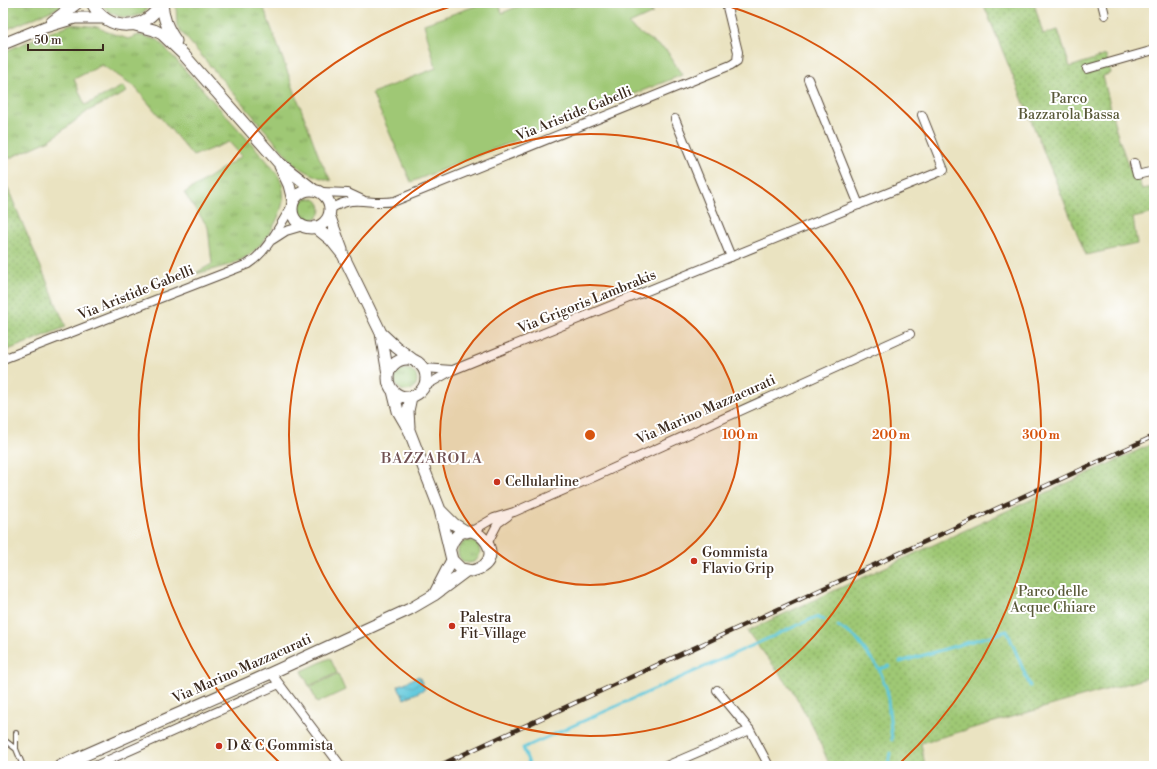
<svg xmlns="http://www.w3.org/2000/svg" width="1157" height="769" font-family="'Libre Bodoni',serif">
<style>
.grass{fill:url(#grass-tufts);stroke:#6d7949}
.park{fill:url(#park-dots);stroke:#6d7949}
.garden{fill:#9fc874;stroke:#6d7949}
.water{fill:url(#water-waves);stroke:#4d797c}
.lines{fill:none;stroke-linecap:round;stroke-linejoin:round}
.stream{stroke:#5fc8db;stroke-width:3}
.lane-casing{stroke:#554636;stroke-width:6}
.street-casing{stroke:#554636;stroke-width:10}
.secondary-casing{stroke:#554636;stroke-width:13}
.lane{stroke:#fff;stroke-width:4}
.street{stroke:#fff;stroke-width:8}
.secondary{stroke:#fff;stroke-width:11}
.rail-casing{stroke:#3b2a1e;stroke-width:4.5}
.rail{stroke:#fff;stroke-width:3;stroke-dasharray:9;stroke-linecap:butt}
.ring{fill:none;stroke:#d7540e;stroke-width:2}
.poi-dot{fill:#c8321e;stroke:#fff;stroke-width:1.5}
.labels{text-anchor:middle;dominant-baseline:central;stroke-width:4;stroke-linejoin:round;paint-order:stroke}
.park-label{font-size:14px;fill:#595938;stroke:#fff}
.street-label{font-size:14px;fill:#3b2a1e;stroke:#fff}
.poi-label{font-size:14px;fill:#3b2a1e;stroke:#fff;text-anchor:start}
.neighbourhood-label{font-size:15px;letter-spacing:1px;fill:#705051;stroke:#fff}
.centre{fill:#d7540e;stroke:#fff;stroke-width:2}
.ring-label{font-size:12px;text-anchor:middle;font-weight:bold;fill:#d7540e;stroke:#fff;stroke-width:4;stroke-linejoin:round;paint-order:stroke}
</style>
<defs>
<pattern id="grass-tufts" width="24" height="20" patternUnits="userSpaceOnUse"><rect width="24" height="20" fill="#9fc874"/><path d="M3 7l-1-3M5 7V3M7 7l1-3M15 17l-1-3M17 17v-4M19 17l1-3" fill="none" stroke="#83a35f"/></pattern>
<pattern id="park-dots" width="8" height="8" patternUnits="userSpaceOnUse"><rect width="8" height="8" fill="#9fc874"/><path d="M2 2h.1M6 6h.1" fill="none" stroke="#83a35f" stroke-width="1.8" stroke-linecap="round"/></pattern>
<pattern id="water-waves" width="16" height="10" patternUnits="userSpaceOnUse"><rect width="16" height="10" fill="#5fc8db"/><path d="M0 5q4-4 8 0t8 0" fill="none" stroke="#50a3b1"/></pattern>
</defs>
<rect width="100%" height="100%" fill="#fff"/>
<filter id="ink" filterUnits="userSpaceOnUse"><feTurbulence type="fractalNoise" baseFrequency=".025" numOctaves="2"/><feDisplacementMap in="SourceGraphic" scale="8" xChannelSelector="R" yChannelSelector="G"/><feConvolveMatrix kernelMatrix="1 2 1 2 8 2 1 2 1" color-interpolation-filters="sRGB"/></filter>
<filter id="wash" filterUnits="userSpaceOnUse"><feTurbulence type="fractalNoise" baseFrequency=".012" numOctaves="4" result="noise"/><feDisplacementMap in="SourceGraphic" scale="16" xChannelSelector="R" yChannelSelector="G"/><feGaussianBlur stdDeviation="0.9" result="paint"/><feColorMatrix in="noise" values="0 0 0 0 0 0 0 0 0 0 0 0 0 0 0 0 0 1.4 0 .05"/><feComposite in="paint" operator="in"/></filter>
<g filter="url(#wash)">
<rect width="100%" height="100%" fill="#eae3c1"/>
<path class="grass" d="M3 3H65L60 7 3 31Z
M101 3H151C140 24 112 20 101 3Z
M176 3H262L319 157 331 181 315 176 295 165 177 27Z
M71 24 99 27 105 31 128 39 139 35 158 40 267 161C274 170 282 178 283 190 287 212 263 248 244 258 229 267 208 270 192 275L212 264 208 227 184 193 242 156 229 142 193 156 134 86 102 65 74 79 85 105 123 86 127 92 88 111 50 140 3 161V52Z
M299 209a11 11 0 1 1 22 0a11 11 0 1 1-22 0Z
M395 380a11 11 0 1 1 22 0a11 11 0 1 1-22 0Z
M458 552a11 11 0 1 1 22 0a11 11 0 1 1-22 0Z"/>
<path class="park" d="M983 3H1034L1043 34 1058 30 1070 67 1106 55 1111 73 1103 76 1116 130 1129 168 1137 175 1142 189 1154 187V213L1133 218 1137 244 1086 255Z
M3 177 66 327 3 352Z
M1154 443V676L921 743 925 766H830L815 731 793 691 747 631Z"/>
<path class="garden" d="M484 3H499L502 13 526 3H567L571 7 588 3H648L653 13 629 24 632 28 667 51 682 75 411 182 372 93 436 68 424 24Z
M330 658 337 673 309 686 302 671Z
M338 674 345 690 317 703 310 687Z"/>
<path class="water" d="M419 676 425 689 404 699 398 686Z"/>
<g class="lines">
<path class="stream" d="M838 626 855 637 879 669 889 666
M900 662 1007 631 1030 686
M879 669 887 690 892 740
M530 766 523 748 816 617 824 620
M888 766 890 753"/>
</g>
</g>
<g filter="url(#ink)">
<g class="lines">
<g class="lane-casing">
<path id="lane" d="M16 733V749L23 766
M3 739 16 749"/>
</g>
<g class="street-casing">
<path id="street" d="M1102 3 1105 15
M1087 69 1154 50
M808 79 859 205
M675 119 731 257
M1134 163 1137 175 1154 171
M321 192 348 193 363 200
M330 209C357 193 368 206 395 201L731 65 737 61 738 52 726 3
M272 240 286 231 303 226
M3 359 248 264C268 251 279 226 292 206
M424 368 452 370
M425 386 453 370 944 170 922 115
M472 531 494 518 514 512 594 477 910 334
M488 542 498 523 508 516
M271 673 341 766
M717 690 750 730 769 766
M95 766 279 684
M666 766 750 730"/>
</g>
<g class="secondary-casing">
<path id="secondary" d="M92 3C107 33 146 32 161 3
M162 3C163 18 167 28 176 41
M52 22 77 3
M135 25 154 30 162 34 184 55 278 162 314 190
M3 44 45 27 75 18H104
M280 166 289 185 293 201
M292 209a19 19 0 1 1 38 0a19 19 0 1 1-38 0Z
M329 215 342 250
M315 227 331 240 343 255 381 333 388 374
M381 333 396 347 412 359
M388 378a19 19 0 1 1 38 0a19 19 0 1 1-38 0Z
M393 391 398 411 409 430 440 510 452 560 461 569 472 571C517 560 465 503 450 548
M409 427 408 411 411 397
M441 511 454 524 467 532
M435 593 452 560
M60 766 271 673 410 609 434 595 466 571"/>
</g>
<use href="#lane" class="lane"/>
<use href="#street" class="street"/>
<use href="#secondary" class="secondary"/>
<g class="rail-casing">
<path id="rail" d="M438 766 1154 436"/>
</g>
<use href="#rail" class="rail"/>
</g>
</g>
<circle cx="590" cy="435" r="150" fill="#d7540e" fill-opacity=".12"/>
<g class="ring">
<circle cx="590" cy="435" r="150"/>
<circle cx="590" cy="435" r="301"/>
<path d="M282 765A451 451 0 0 1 458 4M722 4A451 451 0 0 1 898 765"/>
</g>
<g class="poi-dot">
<circle cx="497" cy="482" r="4"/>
<circle cx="694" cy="561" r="4"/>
<circle cx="452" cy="626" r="4"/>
<circle cx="219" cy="746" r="4"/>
</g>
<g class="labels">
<g class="park-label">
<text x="1069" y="99">Parco<tspan x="1069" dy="16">Bazzarola Bassa</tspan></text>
<text x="1053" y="592">Parco delle<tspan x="1053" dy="16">Acque Chiare</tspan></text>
</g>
<g class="street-label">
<text transform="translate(574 114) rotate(-22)">Via Aristide Gabelli</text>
<text transform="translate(136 293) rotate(-22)">Via Aristide Gabelli</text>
<text transform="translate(587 302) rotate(-22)">Via Grigoris Lambrakis</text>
<text transform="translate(706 410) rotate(-24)">Via Marino Mazzacurati</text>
<text transform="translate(242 669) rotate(-24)">Via Marino Mazzacurati</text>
</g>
<g class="poi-label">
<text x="505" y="482">Cellularline</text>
<text x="702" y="553">Gommista<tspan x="702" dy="16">Flavio Grip</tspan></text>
<text x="460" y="618">Palestra<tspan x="460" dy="16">Fit-Village</tspan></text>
<text x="227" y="746">D &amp; C Gommista</text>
</g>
<g class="neighbourhood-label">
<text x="432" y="458">BAZZAROLA</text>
</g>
</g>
<circle cx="590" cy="435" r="6" class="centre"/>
<g class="ring-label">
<text x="740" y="439">100 m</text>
<text x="891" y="439">200 m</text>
<text x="1041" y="439">300 m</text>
</g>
<rect width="1157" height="769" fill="none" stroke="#fff" stroke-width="16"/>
<path d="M28 44v6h75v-6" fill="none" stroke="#3b2a1e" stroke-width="2"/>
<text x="34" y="44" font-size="12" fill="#3b2a1e" stroke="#ffffff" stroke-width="3" paint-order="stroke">50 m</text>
</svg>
